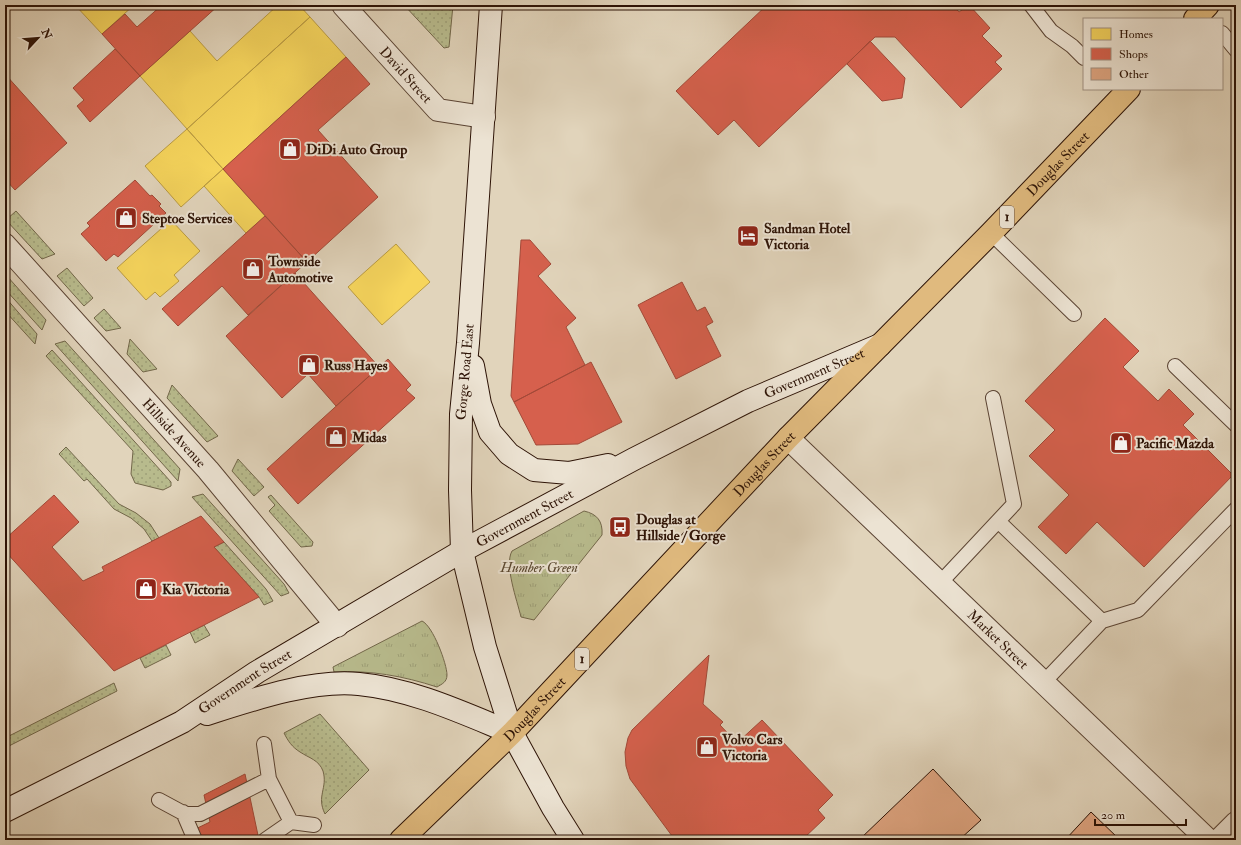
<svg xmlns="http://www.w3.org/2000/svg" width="1241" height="845" font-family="'IM FELL Double Pica',serif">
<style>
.grass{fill:url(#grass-dots);stroke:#72674a}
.park{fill:url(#park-tufts);stroke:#72674a}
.homes{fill:#f6d55c;stroke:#ba9b42}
.shops{fill:#d6604d;stroke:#a34938}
.building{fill:#dfa581;stroke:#2d1306}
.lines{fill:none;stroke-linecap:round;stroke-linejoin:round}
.service-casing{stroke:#5a4333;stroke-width:16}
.minor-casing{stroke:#5a4333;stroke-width:24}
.secondary-casing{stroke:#2d1306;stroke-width:24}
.primary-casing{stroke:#2d1306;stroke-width:24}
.service{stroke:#ece3d3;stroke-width:14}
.minor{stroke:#ece3d3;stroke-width:22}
.secondary{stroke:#ece3d3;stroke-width:22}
.primary{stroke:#e0ba7e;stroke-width:22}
.labels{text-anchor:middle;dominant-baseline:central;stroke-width:4;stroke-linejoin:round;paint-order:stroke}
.shield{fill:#ece3d3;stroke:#665144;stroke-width:1}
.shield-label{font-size:13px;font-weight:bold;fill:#2d1306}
.street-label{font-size:14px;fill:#2d1306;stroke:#ece3d3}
.poi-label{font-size:14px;font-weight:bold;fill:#2d1306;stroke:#ece3d3;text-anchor:start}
.park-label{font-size:14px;font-style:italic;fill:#57452e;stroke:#ece3d3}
</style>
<defs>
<pattern id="grass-dots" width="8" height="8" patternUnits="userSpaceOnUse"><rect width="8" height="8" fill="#b8bb8d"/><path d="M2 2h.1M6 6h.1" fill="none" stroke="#9ea078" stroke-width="1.8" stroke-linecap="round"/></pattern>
<pattern id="park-tufts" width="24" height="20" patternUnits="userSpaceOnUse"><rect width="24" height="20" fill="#b8bb8d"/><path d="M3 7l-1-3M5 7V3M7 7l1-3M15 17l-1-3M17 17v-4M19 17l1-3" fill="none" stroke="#9ea078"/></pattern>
</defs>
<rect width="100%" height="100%" fill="#e1d4bb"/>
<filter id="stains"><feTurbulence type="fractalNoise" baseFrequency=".005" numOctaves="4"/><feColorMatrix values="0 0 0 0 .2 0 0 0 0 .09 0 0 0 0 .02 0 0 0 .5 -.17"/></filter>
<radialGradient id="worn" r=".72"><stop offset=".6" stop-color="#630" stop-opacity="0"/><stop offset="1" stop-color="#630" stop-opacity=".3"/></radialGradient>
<path class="grass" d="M404 5H453L449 47 444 48Z
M16 211 52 251 55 254 42 259 6 220Z
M67 268 93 298 84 306 57 276Z
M7 276 46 320 42 330 5 289V277Z
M5 297 37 334 35 344 5 311Z
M104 309 121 328 106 331 94 318Z
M130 339 157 369 143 372 127 354Z
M65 341 180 469 178 481 55 344Z
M52 350 171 482V486L163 490 135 483 131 474 133 451 46 356Z
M172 385 218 436 207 442 167 398Z
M66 447 119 504 136 513 150 524 159 538 152 541 144 529 131 518 114 509 87 479 84 481 59 454Z
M238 459 264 487 254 496 232 471Z
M203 494 284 584 289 593 281 596 192 497Z
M271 495 313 542 312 546 301 547 269 511 275 505 268 497Z
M224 542 266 589 273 601 264 605 259 597 214 547Z
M204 625 210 635 195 643 190 632Z
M166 645 171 655 145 668 140 658Z
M114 683 117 691 5 748V738Z
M320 714 369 770 325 814C316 796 328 788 323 771 319 760 309 758 300 752 292 747 288 741 284 733Z"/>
<path class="park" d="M584 511C597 514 603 521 602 535L534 620 521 617C517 600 504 565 512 551Z
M422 621C433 626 447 664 447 675 447 682 442 684 437 687 403 676 371 670 334 672L333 667Z"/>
<path class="homes" d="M75 5H134L102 34Z
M278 5H299L310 17 187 129 140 76 190 31 217 61Z
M310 17 346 57 223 169 187 129Z
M187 129 223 169 181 207 145 166Z
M223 169 265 216 246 233 204 186Z
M171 220 200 251 174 275 179 281 160 297 155 292 146 300 117 268Z
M396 244 430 282 382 325 348 287Z"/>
<path class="shops" d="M162 5H219L140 76 102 34 125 14 137 27Z
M767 5H953L959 12 969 5 990 28 982 36 1002 56 995 62 1002 69 961 108 895 37H875L759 147 734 120 718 135 676 91Z
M870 41 905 78 902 98 882 101 847 64Z
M115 49 140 76 90 122 77 106 84 100 73 88Z
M346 57 370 84 318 130 378 197 307 262 223 169Z
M5 74 67 143 15 190 5 179Z
M135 180 150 196 152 195 161 204 159 206 166 213 118 257 114 254 106 261 81 234 90 226 87 223Z
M265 216 307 262 248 315 222 286 178 326 162 309Z
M521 240H530L551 264 538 276 576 318 566 327 585 365 514 402 511 396Z
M295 273 379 367 336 406 308 374 282 398 226 336Z
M682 282 697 311 705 307 713 322 706 326 721 356 676 379 638 305Z
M1105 318 1139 351 1123 367 1158 401 1169 389 1194 414 1183 425 1233 475 1144 567 1097 522 1066 554 1038 527 1069 495 1029 456 1055 430 1025 401Z
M388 359 411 385 406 390 415 398 298 504 267 469Z
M591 362 622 422 578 444 536 445 514 402Z
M54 495 79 522 52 547 83 581 104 571 102 567 201 516 224 542 214 547 259 597 114 671 5 551V539Z
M709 655 703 704 723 722 720 725 737 743 762 720 833 795 818 810 825 818 802 840 799 836 795 840H675L630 779 626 766 625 752 628 738 632 730Z
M245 774 259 840H186L184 836 185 834 210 822 204 795Z"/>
<path class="building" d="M933 769 981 820 959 840H859Z
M1091 812 1120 840H1065Z"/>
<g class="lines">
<g class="service-casing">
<path id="service" d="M1031 5 1051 31 1072 46 1084 58
M1222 33 1236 50
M991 233 1074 314
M1175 366 1236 425
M998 521 1102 621
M940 583 1014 504 993 398
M1043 683 1102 621 1138 610 1236 509
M269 779 291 822
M159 800 185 814H200L269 779 264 744
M183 812 195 840
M265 840 291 822 314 825"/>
</g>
<g class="minor-casing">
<g id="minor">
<path id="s1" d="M343 5 438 110 484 117"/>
<path id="s2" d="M5 245 208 470 337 626"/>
<path id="s3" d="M788 438 1208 840"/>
<path d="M1219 840 1236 823"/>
</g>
</g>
<g class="secondary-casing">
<g id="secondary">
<path d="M491 5 468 343 461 414 460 490 462 551 485 647 512 733 553 808 573 840"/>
<path d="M473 366 480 404 490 432 509 454 534 470 569 473 608 465"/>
<path d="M207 714C251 700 312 679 359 684 412 689 463 713 512 733"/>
<path id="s4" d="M5 811 182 722 257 672 462 551 634 459 748 401 880 345"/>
</g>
</g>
<g class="primary-casing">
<g id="primary">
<path d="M1195 19 1208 5"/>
<path id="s5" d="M401 840 512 733 788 438 991 233 1129 89"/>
</g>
</g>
<use href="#service" class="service"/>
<use href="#minor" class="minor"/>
<use href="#secondary" class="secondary"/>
<use href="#primary" class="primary"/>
</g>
<defs>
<g id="shop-square" transform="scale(1.15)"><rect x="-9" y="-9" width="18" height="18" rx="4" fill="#8f2418" stroke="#ece3d3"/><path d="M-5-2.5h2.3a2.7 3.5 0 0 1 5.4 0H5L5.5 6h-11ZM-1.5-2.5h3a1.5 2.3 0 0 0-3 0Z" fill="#fff"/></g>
<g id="hotel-square" transform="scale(1.15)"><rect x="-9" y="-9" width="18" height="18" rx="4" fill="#8f2418" stroke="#ece3d3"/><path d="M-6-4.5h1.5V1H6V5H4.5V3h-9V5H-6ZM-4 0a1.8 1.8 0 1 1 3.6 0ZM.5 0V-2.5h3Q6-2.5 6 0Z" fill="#fff"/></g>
<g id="bus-square" transform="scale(1.15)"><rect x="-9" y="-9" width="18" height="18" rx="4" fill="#8f2418" stroke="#ece3d3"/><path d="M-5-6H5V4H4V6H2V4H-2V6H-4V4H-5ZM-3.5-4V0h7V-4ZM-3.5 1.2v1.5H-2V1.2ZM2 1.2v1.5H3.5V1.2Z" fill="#fff"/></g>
</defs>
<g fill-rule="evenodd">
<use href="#shop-square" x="290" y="149"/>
<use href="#shop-square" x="126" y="218"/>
<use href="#hotel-square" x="748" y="236"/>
<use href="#shop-square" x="253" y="269"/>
<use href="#shop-square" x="309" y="365"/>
<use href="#shop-square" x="336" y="437"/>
<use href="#shop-square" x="1121" y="443"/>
<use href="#bus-square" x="620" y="527"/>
<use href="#shop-square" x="146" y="589"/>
<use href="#shop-square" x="707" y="747"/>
</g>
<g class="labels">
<g class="shield">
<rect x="1000" y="206" width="14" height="22" rx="3"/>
<rect x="575" y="648" width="14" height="22" rx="3"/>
</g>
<g class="shield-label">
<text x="1007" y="217">1</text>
<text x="582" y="659">1</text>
</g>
<g class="street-label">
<text stroke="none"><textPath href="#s1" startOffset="94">David Street</textPath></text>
<text stroke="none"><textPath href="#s5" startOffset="943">Douglas Street</textPath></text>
<text transform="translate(465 372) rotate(-85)">Gorge Road East</text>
<text stroke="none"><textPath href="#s4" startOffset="921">Government Street</textPath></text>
<text stroke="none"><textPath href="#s2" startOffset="253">Hillside Avenue</textPath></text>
<text stroke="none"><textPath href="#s5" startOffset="523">Douglas Street</textPath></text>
<text stroke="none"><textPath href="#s4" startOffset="597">Government Street</textPath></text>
<text stroke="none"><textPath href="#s3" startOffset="291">Market Street</textPath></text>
<text stroke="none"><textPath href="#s4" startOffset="273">Government Street</textPath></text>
<text stroke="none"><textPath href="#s5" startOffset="187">Douglas Street</textPath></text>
</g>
<g class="poi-label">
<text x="306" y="149">DiDi Auto Group</text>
<text x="142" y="218">Steptoe Services</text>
<text x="764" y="228">Sandman Hotel<tspan x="764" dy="16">Victoria</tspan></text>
<text x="268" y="261">Townside<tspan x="268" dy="16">Automotive</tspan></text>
<text x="324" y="365">Russ Hayes</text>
<text x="352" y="437">Midas</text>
<text x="1136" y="443">Pacific Mazda</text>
<text x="636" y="519">Douglas at<tspan x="636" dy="16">Hillside / Gorge</tspan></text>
<text x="162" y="589">Kia Victoria</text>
<text x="722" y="739">Volvo Cars<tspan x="722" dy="16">Victoria</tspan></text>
</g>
<g class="park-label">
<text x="539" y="567">Humber Green</text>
</g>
</g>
<rect width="1241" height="845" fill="none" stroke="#e1d4bb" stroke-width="20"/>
<rect x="6" y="6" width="1229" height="833" fill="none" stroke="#2d1306" stroke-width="2"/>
<rect x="10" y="10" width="1221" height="825" fill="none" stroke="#2d1306"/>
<rect x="1083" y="18" width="140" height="72" fill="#ece3d3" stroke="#a09081"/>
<rect x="1091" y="28" width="20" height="12" fill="#f6d55c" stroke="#a09081"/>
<text x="1119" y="38" font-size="12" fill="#2d1306">Homes</text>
<rect x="1091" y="48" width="20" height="12" fill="#d6604d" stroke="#a09081"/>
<text x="1119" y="58" font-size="12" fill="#2d1306">Shops</text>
<rect x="1091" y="68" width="20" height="12" fill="#dfa581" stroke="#a09081"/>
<text x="1119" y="78" font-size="12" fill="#2d1306">Other</text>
<g transform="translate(38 38) rotate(64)" stroke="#ece3d3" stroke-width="3" paint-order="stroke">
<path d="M0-3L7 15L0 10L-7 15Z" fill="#2d1306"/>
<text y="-6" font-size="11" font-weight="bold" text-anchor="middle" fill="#2d1306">N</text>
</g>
<path d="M1095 819v6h91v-6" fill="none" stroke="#2d1306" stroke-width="2"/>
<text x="1101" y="819" font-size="12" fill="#2d1306" stroke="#ece3d3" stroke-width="3" paint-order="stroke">20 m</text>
<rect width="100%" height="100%" filter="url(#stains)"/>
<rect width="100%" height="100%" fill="url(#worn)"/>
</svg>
